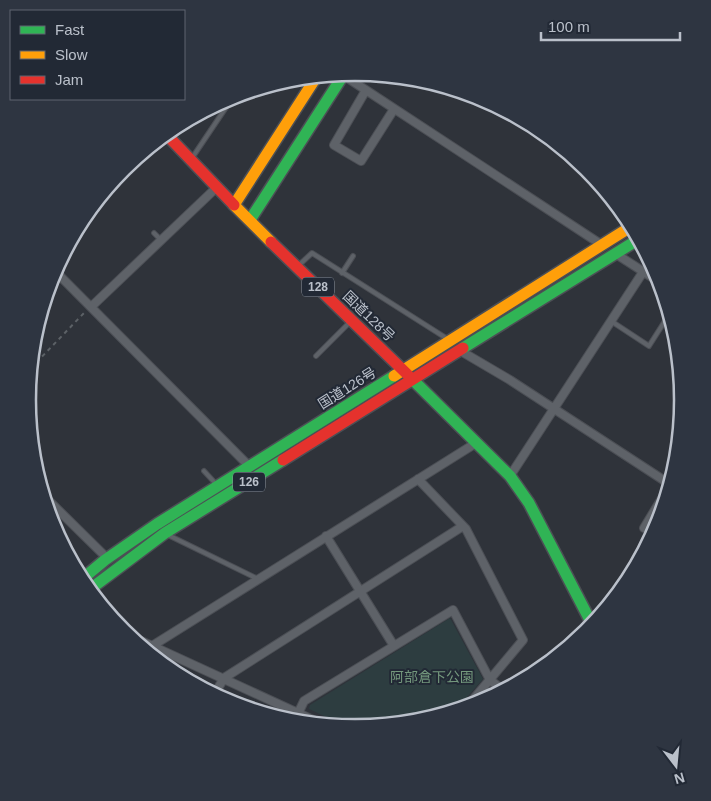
<svg xmlns="http://www.w3.org/2000/svg" width="711" height="801" font-family="Arial,'Noto Sans JP',sans-serif">
<style>
.green{fill:#2d3d40}
.lines{fill:none;stroke-linecap:round;stroke-linejoin:round}
.lane-casing{stroke:#4c4f55;stroke-width:6}
.street-casing{stroke:#4c4f55;stroke-width:10}
.fast-casing{stroke:#4c4f55;stroke-width:14}
.slow-casing{stroke:#4c4f55;stroke-width:14}
.jam-casing{stroke:#4c4f55;stroke-width:14}
.path{stroke:#5c6166;stroke-width:2;stroke-dasharray:4 4;stroke-linecap:butt}
.lane{stroke:#5e6268;stroke-width:4}
.street{stroke:#5e6268;stroke-width:8}
.fast{stroke:#30b455;stroke-width:11}
.slow{stroke:#ff9f0a;stroke-width:11}
.jam{stroke:#e5322d;stroke-width:11}
.labels{text-anchor:middle;dominant-baseline:central;stroke-width:4;stroke-linejoin:round;paint-order:stroke}
.shield{fill:#222935;stroke:#8c939d;stroke-width:1}
.shield-label{font-size:12px;font-weight:bold;fill:#bac0ca}
.street-label{font-size:14px;fill:#bac0ca;stroke:#222935}
.park-label{font-size:14px;fill:#74987d;stroke:#222935}
.rim{fill:none;stroke:#bac0ca;stroke-width:2.5}
</style>
<rect width="100%" height="100%" fill="#2f333a"/>
<path class="green" d="M450 618 483 679 455 711 419 722 355 728H350L309 709 310 705Z"/>
<g class="lines">
<g class="lane-casing">
<path id="lane" d="M192 158 233 97
M110 189 159 139
M154 233 161 240
M299 265 312 253 446 338
M342 273 353 256
M611 321 649 346 670 313
M316 356 350 322
M204 471 216 484
M168 535 258 579"/>
</g>
<g class="street-casing">
<path id="street" d="M343 75 602 245
M366 90 334 145 361 161 394 109
M616 254 661 283
M55 271 250 467
M91 307 216 188
M459 350 510 380 671 485
M510 476 643 272
M418 479 466 529 523 640 466 708
M43 495 108 559
M644 528 670 485
M326 536 394 646
M126 634 324 725
M152 646 476 443
M214 695 224 678 463 526
M294 722 304 701 453 610 490 680 504 691"/>
</g>
<g class="fast-casing">
<path id="fast" d="M250 220 344 74
M463 348 639 239
M413 380 510 476 529 503 593 626
M81 580 105 560 157 524 394 376
M89 590 165 533 283 460"/>
</g>
<g class="slow-casing">
<path id="slow" d="M271 242 234 205 317 76
M394 376 632 226"/>
</g>
<g class="jam-casing">
<path id="jam" d="M166 134 234 205
M271 242 408 375
M283 460 463 348"/>
</g>
<path class="path" d="M31 368 85 312"/>
<use href="#lane" class="lane"/>
<use href="#street" class="street"/>
<use href="#fast" class="fast"/>
<use href="#slow" class="slow"/>
<use href="#jam" class="jam"/>
</g>
<g class="labels">
<g class="shield">
<rect x="302" y="277.5" width="32" height="19" rx="4"/>
<rect x="233" y="472.5" width="32" height="19" rx="4"/>
</g>
<g class="shield-label">
<text x="318" y="287">128</text>
<text x="249" y="482">126</text>
</g>
<g class="street-label">
<text transform="translate(369 316) rotate(44)">国道128号</text>
<text transform="translate(347 388) rotate(-32)">国道126号</text>
</g>
<g class="park-label">
<text x="432" y="677">阿部倉下公園</text>
</g>
</g>
<path d="M0 0H711V801H0ZM36 400a319 319 0 1 1 638 0a319 319 0 1 1-638 0Z" fill="#2e3541" fill-rule="evenodd"/>
<path class="rim" d="M36 400a319 319 0 1 1 638 0a319 319 0 1 1-638 0Z"/>
<rect x="10" y="10" width="175" height="90" fill="#222935" stroke="#5f6571"/>
<rect x="20" y="26" width="25" height="8" fill="#30b455" stroke="#5f6571"/>
<text x="55" y="35" font-size="15" fill="#bac0ca">Fast</text>
<rect x="20" y="51" width="25" height="8" fill="#ff9f0a" stroke="#5f6571"/>
<text x="55" y="60" font-size="15" fill="#bac0ca">Slow</text>
<rect x="20" y="76" width="25" height="8" fill="#e5322d" stroke="#5f6571"/>
<text x="55" y="85" font-size="15" fill="#bac0ca">Jam</text>
<g transform="translate(676 766) rotate(164)" stroke="#222935" stroke-width="4" paint-order="stroke">
<path d="M0-4L9 19L0 12L-9 19Z" fill="#bac0ca"/>
<text y="-8" font-size="14" font-weight="bold" text-anchor="middle" fill="#bac0ca">N</text>
</g>
<path d="M541 32v8h139v-8" fill="none" stroke="#bac0ca" stroke-width="2.5"/>
<text x="548" y="32" font-size="15" fill="#bac0ca" stroke="#222935" stroke-width="4" paint-order="stroke">100 m</text>
</svg>
